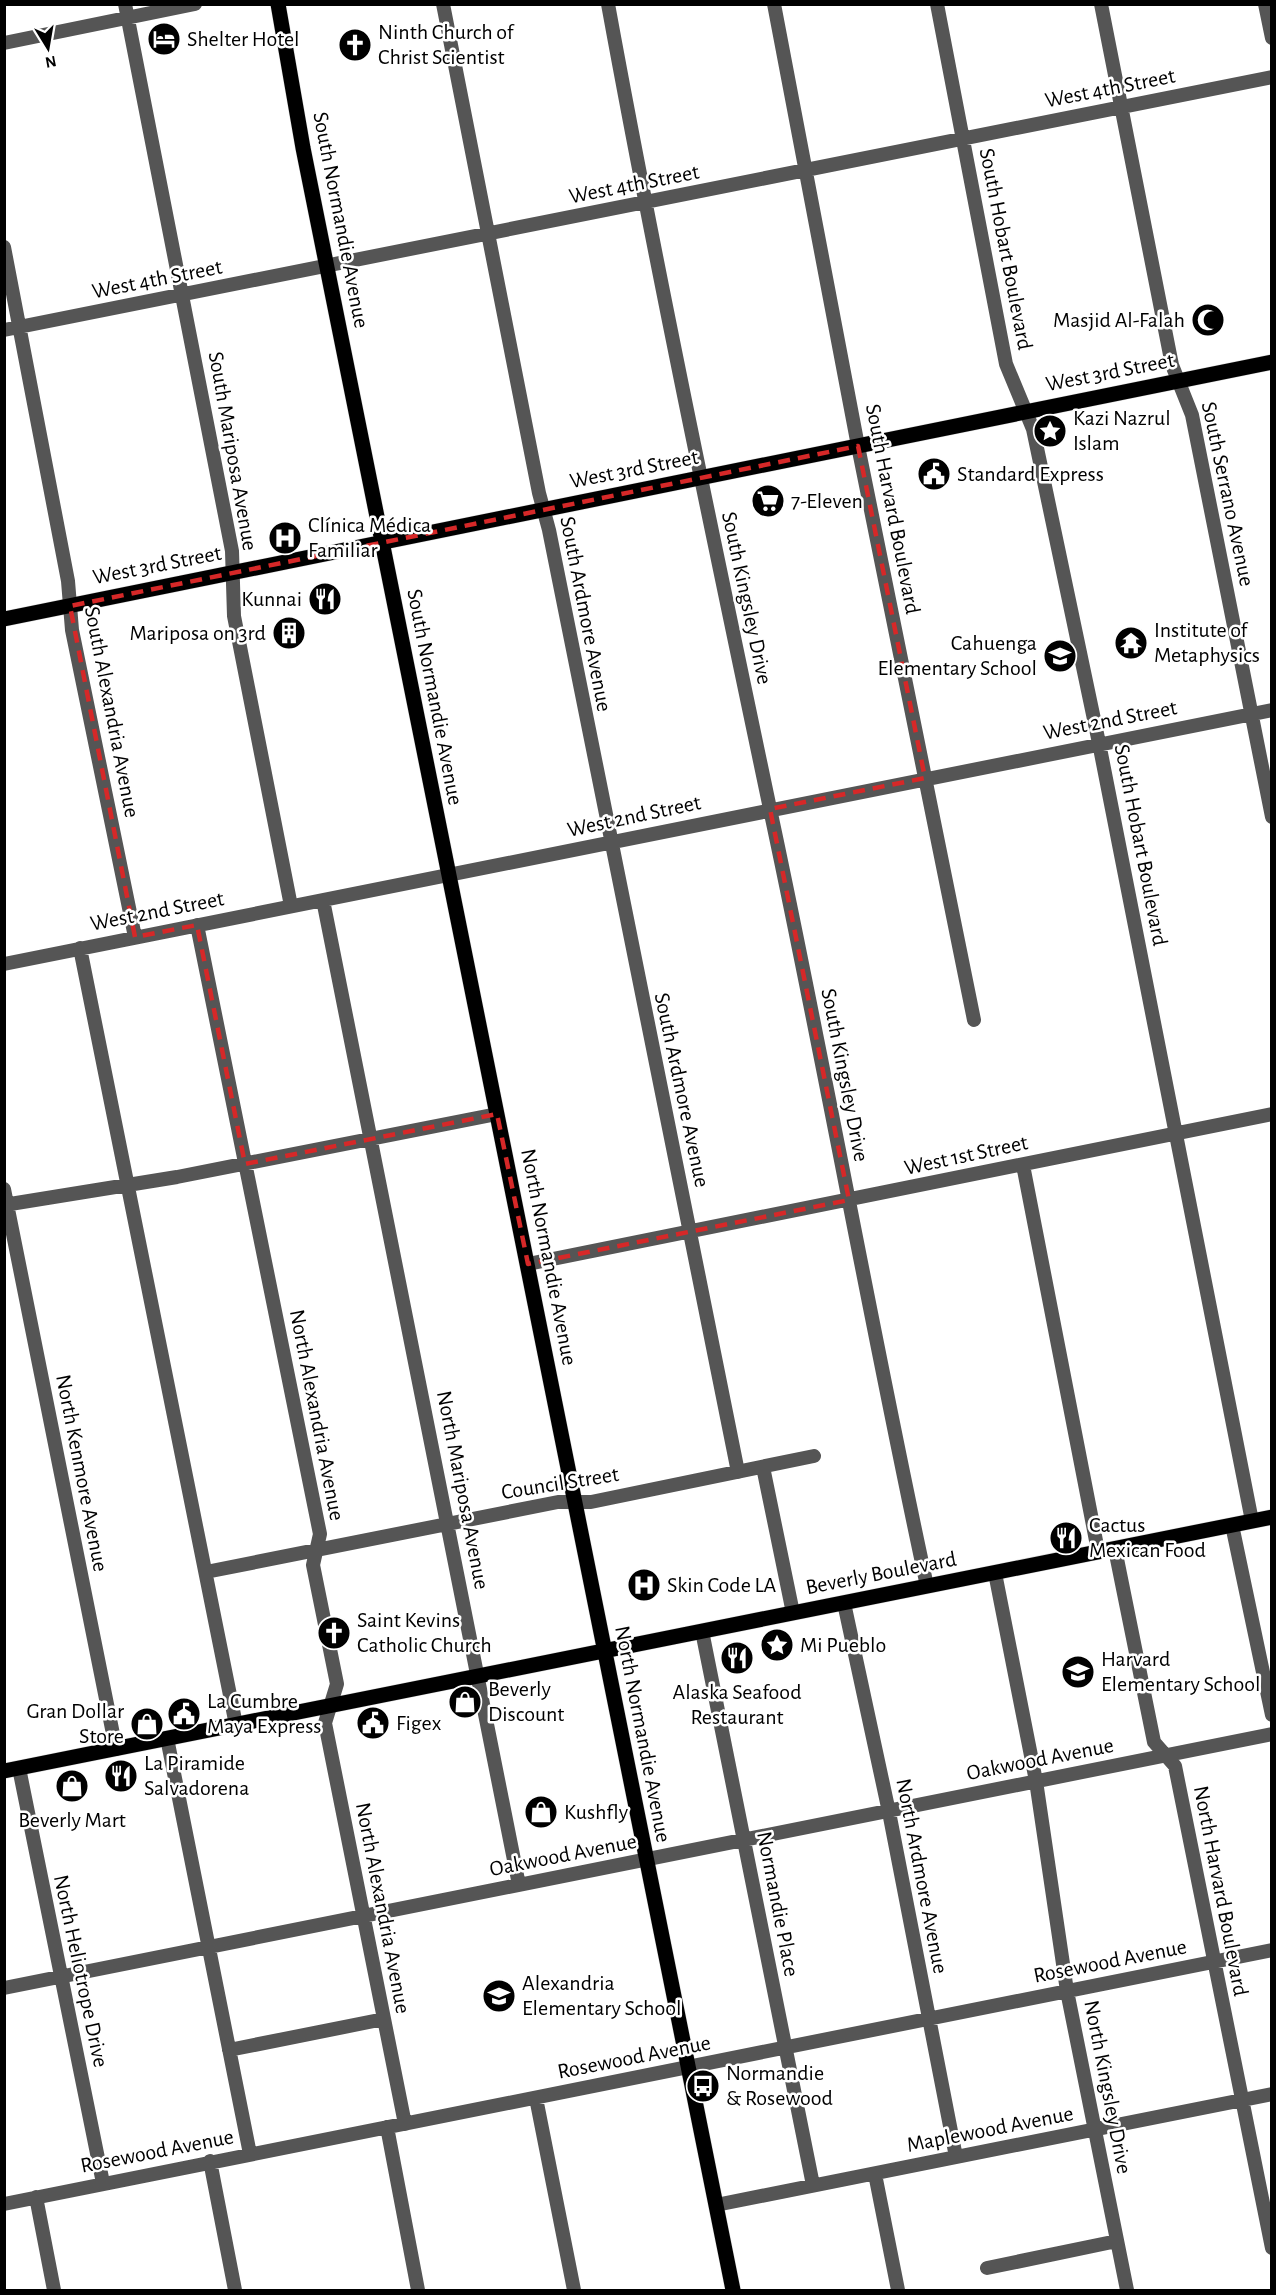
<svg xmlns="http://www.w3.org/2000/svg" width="1276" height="2295" font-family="'Alegreya Sans',sans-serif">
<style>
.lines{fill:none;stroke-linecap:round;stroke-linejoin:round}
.major-casing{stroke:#dbdbdb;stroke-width:16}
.minor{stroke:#555;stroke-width:14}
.major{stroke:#000;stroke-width:15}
.marked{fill:none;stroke:#d62828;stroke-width:4.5;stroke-dasharray:12 8;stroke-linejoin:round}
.labels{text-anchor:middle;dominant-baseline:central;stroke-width:5;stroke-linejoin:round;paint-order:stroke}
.poi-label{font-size:22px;fill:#000;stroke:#fff;text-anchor:start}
.street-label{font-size:22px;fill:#000;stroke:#fff}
</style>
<rect width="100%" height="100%" fill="#fff"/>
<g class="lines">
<g class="major-casing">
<path id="major" d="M278 4 303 148 733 2290
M4 619 1272 362
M4 1771 1272 1517"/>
</g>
<path class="minor" d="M125 4 232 551 234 616 291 906
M443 4 539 493 549 530 738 1472
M608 4C658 278 716 551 773 823 827 1077 872 1332 927 1586
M774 4 858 446 974 1020
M937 4 1006 364 1033 429 1099 743 1252 1521
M1101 4 1172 365 1192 415 1272 817
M1265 4 1272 38
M4 43 195 4
M4 247 68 581 72 630 135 937
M4 330 1272 77
M323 900 519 1885
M197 925 320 1534 313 1565 337 1684 325 1723 405 2124
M80 948 236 1725
M4 964 1272 710
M1023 1165 1098 1551
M4 1189 116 1749
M4 1205 177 1177 497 1114
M528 1264 1272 1114
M763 1467 793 1613
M1232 1525 1272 1715
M1115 1549 1154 1742 1175 1766 1272 2248
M206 1572 558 1502H591L814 1456
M995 1573 1036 1781 1067 1991 1127 2290
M844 1603 889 1812 956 2157
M702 1631 813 2185
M167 1738 250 2154
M19 1768 103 2183
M4 1988 1272 1734
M229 2050 384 2019
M536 2098 574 2290
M387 2127 418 2290
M210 2161 235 2290
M875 2174 898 2290
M36 2197 54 2290
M4 2204 1272 1950
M716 2205 1272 2094
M987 2268 1117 2241"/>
<use href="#major" class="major"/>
</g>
<path class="marked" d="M858 446 925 778 770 809 849 1200 528 1264 497 1114 245 1164 197 925 135 937 70 606Z"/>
<defs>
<g id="hotel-disc" transform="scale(1.725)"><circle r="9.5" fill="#000" stroke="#fff"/><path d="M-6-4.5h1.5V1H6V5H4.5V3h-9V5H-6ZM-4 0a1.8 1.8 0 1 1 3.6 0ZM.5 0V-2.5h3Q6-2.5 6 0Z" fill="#fff"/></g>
<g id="church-disc" transform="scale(1.725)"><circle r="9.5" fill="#000" stroke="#fff"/><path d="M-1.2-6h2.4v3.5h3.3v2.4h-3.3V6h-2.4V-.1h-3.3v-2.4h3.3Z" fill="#fff"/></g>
<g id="mosque-disc" transform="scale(1.725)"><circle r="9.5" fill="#000" stroke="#fff"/><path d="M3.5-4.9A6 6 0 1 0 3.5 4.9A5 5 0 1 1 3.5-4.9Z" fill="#fff"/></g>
<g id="sight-disc" transform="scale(1.725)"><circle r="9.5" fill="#000" stroke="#fff"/><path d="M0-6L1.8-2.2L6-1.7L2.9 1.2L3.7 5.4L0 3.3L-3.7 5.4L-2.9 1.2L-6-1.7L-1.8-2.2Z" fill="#fff"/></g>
<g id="civic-disc" transform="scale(1.725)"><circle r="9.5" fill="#000" stroke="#fff"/><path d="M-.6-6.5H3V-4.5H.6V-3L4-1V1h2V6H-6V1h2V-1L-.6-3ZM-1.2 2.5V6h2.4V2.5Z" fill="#fff"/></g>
<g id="supermarket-disc" transform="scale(1.725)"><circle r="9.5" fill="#000" stroke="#fff"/><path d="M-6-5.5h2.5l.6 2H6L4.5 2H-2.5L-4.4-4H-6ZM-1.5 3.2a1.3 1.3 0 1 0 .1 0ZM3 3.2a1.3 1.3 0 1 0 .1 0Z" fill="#fff"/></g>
<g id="hospital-disc" transform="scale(1.725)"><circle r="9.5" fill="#000" stroke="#fff"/><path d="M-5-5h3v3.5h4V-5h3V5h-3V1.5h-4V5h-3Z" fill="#fff"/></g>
<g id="restaurant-disc" transform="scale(1.725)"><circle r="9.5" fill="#000" stroke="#fff"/><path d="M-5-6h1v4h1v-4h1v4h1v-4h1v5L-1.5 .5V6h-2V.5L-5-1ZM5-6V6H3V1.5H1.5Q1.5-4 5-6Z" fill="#fff"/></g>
<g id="building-disc" transform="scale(1.725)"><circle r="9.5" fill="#000" stroke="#fff"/><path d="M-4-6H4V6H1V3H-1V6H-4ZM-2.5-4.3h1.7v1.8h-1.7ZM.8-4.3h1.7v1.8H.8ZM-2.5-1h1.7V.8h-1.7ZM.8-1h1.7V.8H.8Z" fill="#fff"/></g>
<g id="temple-disc" transform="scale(1.725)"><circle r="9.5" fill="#000" stroke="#fff"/><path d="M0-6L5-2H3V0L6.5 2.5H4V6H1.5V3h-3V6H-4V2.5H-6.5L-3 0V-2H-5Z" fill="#fff"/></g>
<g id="school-disc" transform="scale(1.725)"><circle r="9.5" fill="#000" stroke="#fff"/><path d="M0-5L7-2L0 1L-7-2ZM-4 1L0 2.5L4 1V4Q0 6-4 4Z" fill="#fff"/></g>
<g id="shop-disc" transform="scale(1.725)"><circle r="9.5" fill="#000" stroke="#fff"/><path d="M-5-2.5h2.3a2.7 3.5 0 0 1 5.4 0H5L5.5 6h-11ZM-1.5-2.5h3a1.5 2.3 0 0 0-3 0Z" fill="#fff"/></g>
<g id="bus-disc" transform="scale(1.725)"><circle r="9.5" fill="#000" stroke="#fff"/><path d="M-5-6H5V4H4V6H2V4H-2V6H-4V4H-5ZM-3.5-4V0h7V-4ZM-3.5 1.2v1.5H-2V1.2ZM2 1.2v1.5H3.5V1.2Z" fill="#fff"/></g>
</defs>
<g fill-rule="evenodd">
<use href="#hotel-disc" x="164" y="39"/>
<use href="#church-disc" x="355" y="45"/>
<use href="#mosque-disc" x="1208" y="320"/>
<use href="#sight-disc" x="1050" y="431"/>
<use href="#civic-disc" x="934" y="474"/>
<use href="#supermarket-disc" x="768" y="501"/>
<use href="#hospital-disc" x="285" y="538"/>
<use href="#restaurant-disc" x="325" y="599"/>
<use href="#building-disc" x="289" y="633"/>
<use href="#temple-disc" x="1131" y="643"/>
<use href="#school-disc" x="1060" y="656"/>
<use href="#restaurant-disc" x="1066" y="1538"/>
<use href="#hospital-disc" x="644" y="1585"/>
<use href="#church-disc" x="334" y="1633"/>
<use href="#sight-disc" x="777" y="1645"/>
<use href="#restaurant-disc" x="737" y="1658"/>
<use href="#school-disc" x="1078" y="1672"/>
<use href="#shop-disc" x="465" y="1702"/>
<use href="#civic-disc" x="184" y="1714"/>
<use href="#civic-disc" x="373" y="1723"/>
<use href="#shop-disc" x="147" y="1724"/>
<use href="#restaurant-disc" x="121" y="1776"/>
<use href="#shop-disc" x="72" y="1786"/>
<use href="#shop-disc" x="541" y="1812"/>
<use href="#school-disc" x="499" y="1996"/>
<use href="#bus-disc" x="703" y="2086"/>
</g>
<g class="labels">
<g class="poi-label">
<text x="378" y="32">Ninth Church of<tspan x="378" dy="25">Christ Scientist</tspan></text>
<text x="187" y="39">Shelter Hotel</text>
<text x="1185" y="320" text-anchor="end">Masjid Al-Falah</text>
<text x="1073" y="418">Kazi Nazrul<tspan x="1073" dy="25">Islam</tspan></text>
<text x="957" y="474">Standard Express</text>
<text x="791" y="501">7-Eleven</text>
<text x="308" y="525">Clínica Médica<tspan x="308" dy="25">Familiar</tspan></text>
<text x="302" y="599" text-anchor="end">Kunnai</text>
<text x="1154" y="630">Institute of<tspan x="1154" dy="25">Metaphysics</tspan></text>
<text x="266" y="633" text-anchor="end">Mariposa on 3rd</text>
<text x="1037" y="643" text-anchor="end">Cahuenga<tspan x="1037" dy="25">Elementary School</tspan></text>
<text x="1089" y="1525">Cactus<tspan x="1089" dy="25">Mexican Food</tspan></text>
<text x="667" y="1585">Skin Code LA</text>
<text x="357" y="1620">Saint Kevins<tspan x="357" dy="25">Catholic Church</tspan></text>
<text x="800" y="1645">Mi Pueblo</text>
<text x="1101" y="1659">Harvard<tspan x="1101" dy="25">Elementary School</tspan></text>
<text x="488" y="1689">Beverly<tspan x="488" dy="25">Discount</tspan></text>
<text x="737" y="1692" text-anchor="middle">Alaska Seafood<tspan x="737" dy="25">Restaurant</tspan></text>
<text x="207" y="1701">La Cumbre<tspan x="207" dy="25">Maya Express</tspan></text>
<text x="124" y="1711" text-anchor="end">Gran Dollar<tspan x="124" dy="25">Store</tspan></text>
<text x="396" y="1723">Figex</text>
<text x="144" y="1763">La Piramide<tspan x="144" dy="25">Salvadorena</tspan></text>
<text x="564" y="1812">Kushfly</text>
<text x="72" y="1820" text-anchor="middle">Beverly Mart</text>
<text x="522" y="1983">Alexandria<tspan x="522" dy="25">Elementary School</tspan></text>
<text x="726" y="2073">Normandie<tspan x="726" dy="25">&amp; Rosewood</tspan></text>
</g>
<g class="street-label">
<text transform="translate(1110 88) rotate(-11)">West 4th Street</text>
<text transform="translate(634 184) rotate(-11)">West 4th Street</text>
<text transform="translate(341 220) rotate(79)">South Normandie Avenue</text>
<text transform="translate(1006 249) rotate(79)">South Hobart Boulevard</text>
<text transform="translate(157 279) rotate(-11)">West 4th Street</text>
<text transform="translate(1110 372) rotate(-11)">West 3rd Street</text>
<text transform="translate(233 451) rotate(80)">South Mariposa Avenue</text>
<text transform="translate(634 469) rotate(-11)">West 3rd Street</text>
<text transform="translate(1228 494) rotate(78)">South Serrano Avenue</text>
<text transform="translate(893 509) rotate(79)">South Harvard Boulevard</text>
<text transform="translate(157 565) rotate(-11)">West 3rd Street</text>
<text transform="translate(747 598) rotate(78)">South Kingsley Drive</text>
<text transform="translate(586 614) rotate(79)">South Ardmore Avenue</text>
<text transform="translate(435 697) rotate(79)">South Normandie Avenue</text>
<text transform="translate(112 712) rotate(79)">South Alexandria Avenue</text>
<text transform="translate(1110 720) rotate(-11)">West 2nd Street</text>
<text transform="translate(634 816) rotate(-12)">West 2nd Street</text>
<text transform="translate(1141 845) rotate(79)">South Hobart Boulevard</text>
<text transform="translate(157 911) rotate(-11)">West 2nd Street</text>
<text transform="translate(845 1075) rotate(79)">South Kingsley Drive</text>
<text transform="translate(682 1090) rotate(78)">South Ardmore Avenue</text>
<text transform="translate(966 1155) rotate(-12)">West 1st Street</text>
<text transform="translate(549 1257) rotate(79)">North Normandie Avenue</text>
<text transform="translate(317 1415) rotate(79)">North Alexandria Avenue</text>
<text transform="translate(82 1473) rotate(79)">North Kenmore Avenue</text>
<text transform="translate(560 1483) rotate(-9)">Council Street</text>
<text transform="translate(463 1490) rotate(79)">North Mariposa Avenue</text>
<text transform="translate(881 1573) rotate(-11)">Beverly Boulevard</text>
<text transform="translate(643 1734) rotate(79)">North Normandie Avenue</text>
<text transform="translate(1040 1759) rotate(-11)">Oakwood Avenue</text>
<text transform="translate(563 1855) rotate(-11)">Oakwood Avenue</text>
<text transform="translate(922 1876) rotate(79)">North Ardmore Avenue</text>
<text transform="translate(1221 1891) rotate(79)">North Harvard Boulevard</text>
<text transform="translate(778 1904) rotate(79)">Normandie Place</text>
<text transform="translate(383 1908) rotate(79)">North Alexandria Avenue</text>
<text transform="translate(1110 1961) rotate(-11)">Rosewood Avenue</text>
<text transform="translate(81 1971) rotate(78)">North Heliotrope Drive</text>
<text transform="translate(634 2057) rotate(-11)">Rosewood Avenue</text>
<text transform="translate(1108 2087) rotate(79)">North Kingsley Drive</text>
<text transform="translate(990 2129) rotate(-11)">Maplewood Avenue</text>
<text transform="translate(157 2151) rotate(-11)">Rosewood Avenue</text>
</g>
</g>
<rect width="1276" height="2295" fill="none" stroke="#000000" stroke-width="12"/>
<g transform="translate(48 48) rotate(169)" stroke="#ffffff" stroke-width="4.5" paint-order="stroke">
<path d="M0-4.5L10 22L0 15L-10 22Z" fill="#000000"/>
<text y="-9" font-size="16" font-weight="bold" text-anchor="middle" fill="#000000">N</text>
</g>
</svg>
